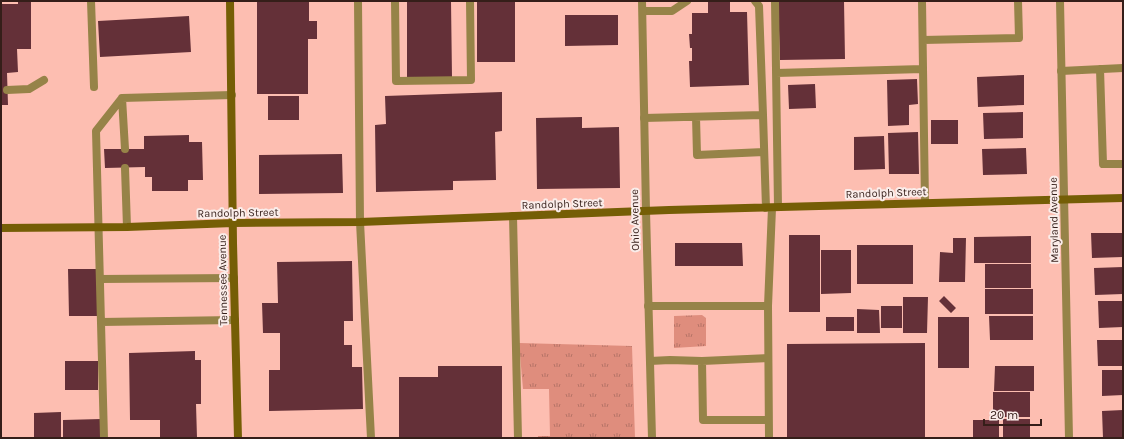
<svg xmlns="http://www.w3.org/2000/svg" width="1124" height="439" font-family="Karla,sans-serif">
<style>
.grass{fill:url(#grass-tufts)}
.building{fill:#643038}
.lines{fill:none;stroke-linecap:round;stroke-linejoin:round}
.lane{stroke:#968348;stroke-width:8}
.street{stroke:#968348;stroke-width:8}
.secondary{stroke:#755e06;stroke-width:8}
.labels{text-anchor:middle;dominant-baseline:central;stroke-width:4;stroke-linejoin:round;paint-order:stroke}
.street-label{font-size:11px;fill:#351e19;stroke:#faedea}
</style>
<defs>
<pattern id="grass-tufts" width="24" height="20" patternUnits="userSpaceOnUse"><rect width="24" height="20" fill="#df8d7d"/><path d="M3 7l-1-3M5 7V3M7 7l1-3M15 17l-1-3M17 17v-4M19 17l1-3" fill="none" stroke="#b67366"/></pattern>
</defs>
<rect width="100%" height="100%" fill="#fdbeb1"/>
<path class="grass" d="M702 315 706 318V346L674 348V316Z
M519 343 632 346 635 438H538V436H550L549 389H523Z"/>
<path class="building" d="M18 1H31V49H17L18 72 7 73 8 105H1V4H18Z
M257 1H309V21H317V39H308V94H257Z
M407 1H451L452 78 407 79Z
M477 1H515V62H477Z
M708 1H730V12H747L749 85 690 87 689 61H692V48H690L689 34H692V13H708Z
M778 1H844L845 59 780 60Z
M565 15H618V45L565 46Z
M189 16 191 52 100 57 98 21Z
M1024 75V105L978 107 977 77Z
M917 79 918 104 909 105V125L888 126 887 80Z
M815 84 816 108 789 109 788 85Z
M502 92V131L495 132 496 180 453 181V190L376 192 375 125 386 124 385 96Z
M268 96H299V120H268Z
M1023 112V138L984 139 983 113Z
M582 117V128L619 127 620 188 537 189 536 118Z
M931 120H958V144H931Z
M918 132 919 174H889L888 133Z
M189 135V142H202L203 180H188V191H152V177H145V167L105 168 104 149H144V136Z
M884 136 885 169 854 170V137Z
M1026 148 1027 174 983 175 982 149Z
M342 154 343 193 259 194V155Z
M1091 233H1123V257L1092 258Z
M789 235H820V312H789Z
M1031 236V263H974V237Z
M953 238H966L965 282H939L940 252 953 253Z
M675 243H742L743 266H675Z
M857 245H913V284H857Z
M821 250H851V293L821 294Z
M352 261 353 321H344V345H352V367H362L363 409 269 411V370H280V333H263L262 303H278L277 262Z
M985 264H1031V288H985Z
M1123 267V294L1095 295 1094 268Z
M68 269H97V316H69Z
M985 289H1033V314H985Z
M944 296 956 308 951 313 939 301Z
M903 297H928L927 333H903Z
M1098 301H1123V327L1099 328Z
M881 306H902V328H881Z
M857 309 879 310 880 333H857Z
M989 316H1033V340H990Z
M826 317H854V331H826Z
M938 317H969V368H938Z
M1097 340H1123V366H1098Z
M925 343V438H787V344Z
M195 351V360H201V404H196L197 438H160V420H130L129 353Z
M65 361H98V390H65Z
M438 366H502V438H399V377H438Z
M995 366H1034V391H994Z
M1102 370H1123V395L1102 396Z
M993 392H1030V417H993Z
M1123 410V438H1103L1102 411Z
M61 412V438H34V413Z
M101 419V438H63V420Z
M1003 419H1030V438H1003Z
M973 420H999V438H973Z"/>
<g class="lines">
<path class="lane" d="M91 1 94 87
M358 1 360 222 371 438
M395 1 396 81 471 80 470 1
M755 1 759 6 763 115
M775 1 778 207
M922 1 925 203
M643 11H672L687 1
M923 40 1019 38 1018 1
M1100 69 1103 164H1123
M1061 71 1123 68
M776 73 923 69
M7 90 29 89 44 80
M122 98 125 149
M696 117 697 155 764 152
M644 118 763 115 766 208
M125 168 127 227
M513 216 518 438
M100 279 234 278
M648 306H768
M101 322 235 320
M650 361 670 360 702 361 768 358
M702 361 703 420H768
M104 438 96 131 122 98 232 95
M769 438 768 306 772 208"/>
<path class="street" d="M642 1 646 211 652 438
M1060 1 1069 438"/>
<path class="secondary" d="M230 1 233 243 238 438
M1 228 127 227 233 223 360 222 669 210 1123 198"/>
</g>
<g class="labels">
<g class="street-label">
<text transform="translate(886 193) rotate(-2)">Randolph Street</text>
<text transform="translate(562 204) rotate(-2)">Randolph Street</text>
<text transform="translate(238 213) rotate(-1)">Randolph Street</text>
<text transform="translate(635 220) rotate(-91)">Ohio Avenue</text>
<text transform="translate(1054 220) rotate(-91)">Maryland Avenue</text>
<text transform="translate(223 280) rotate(-91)">Tennessee Avenue</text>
</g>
</g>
<rect width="1124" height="439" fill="none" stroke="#351e19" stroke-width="4"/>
<path d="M984 419v6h57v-6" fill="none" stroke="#351e19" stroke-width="2"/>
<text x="990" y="419" font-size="12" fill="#351e19" stroke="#faedea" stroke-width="3" paint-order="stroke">20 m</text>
</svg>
